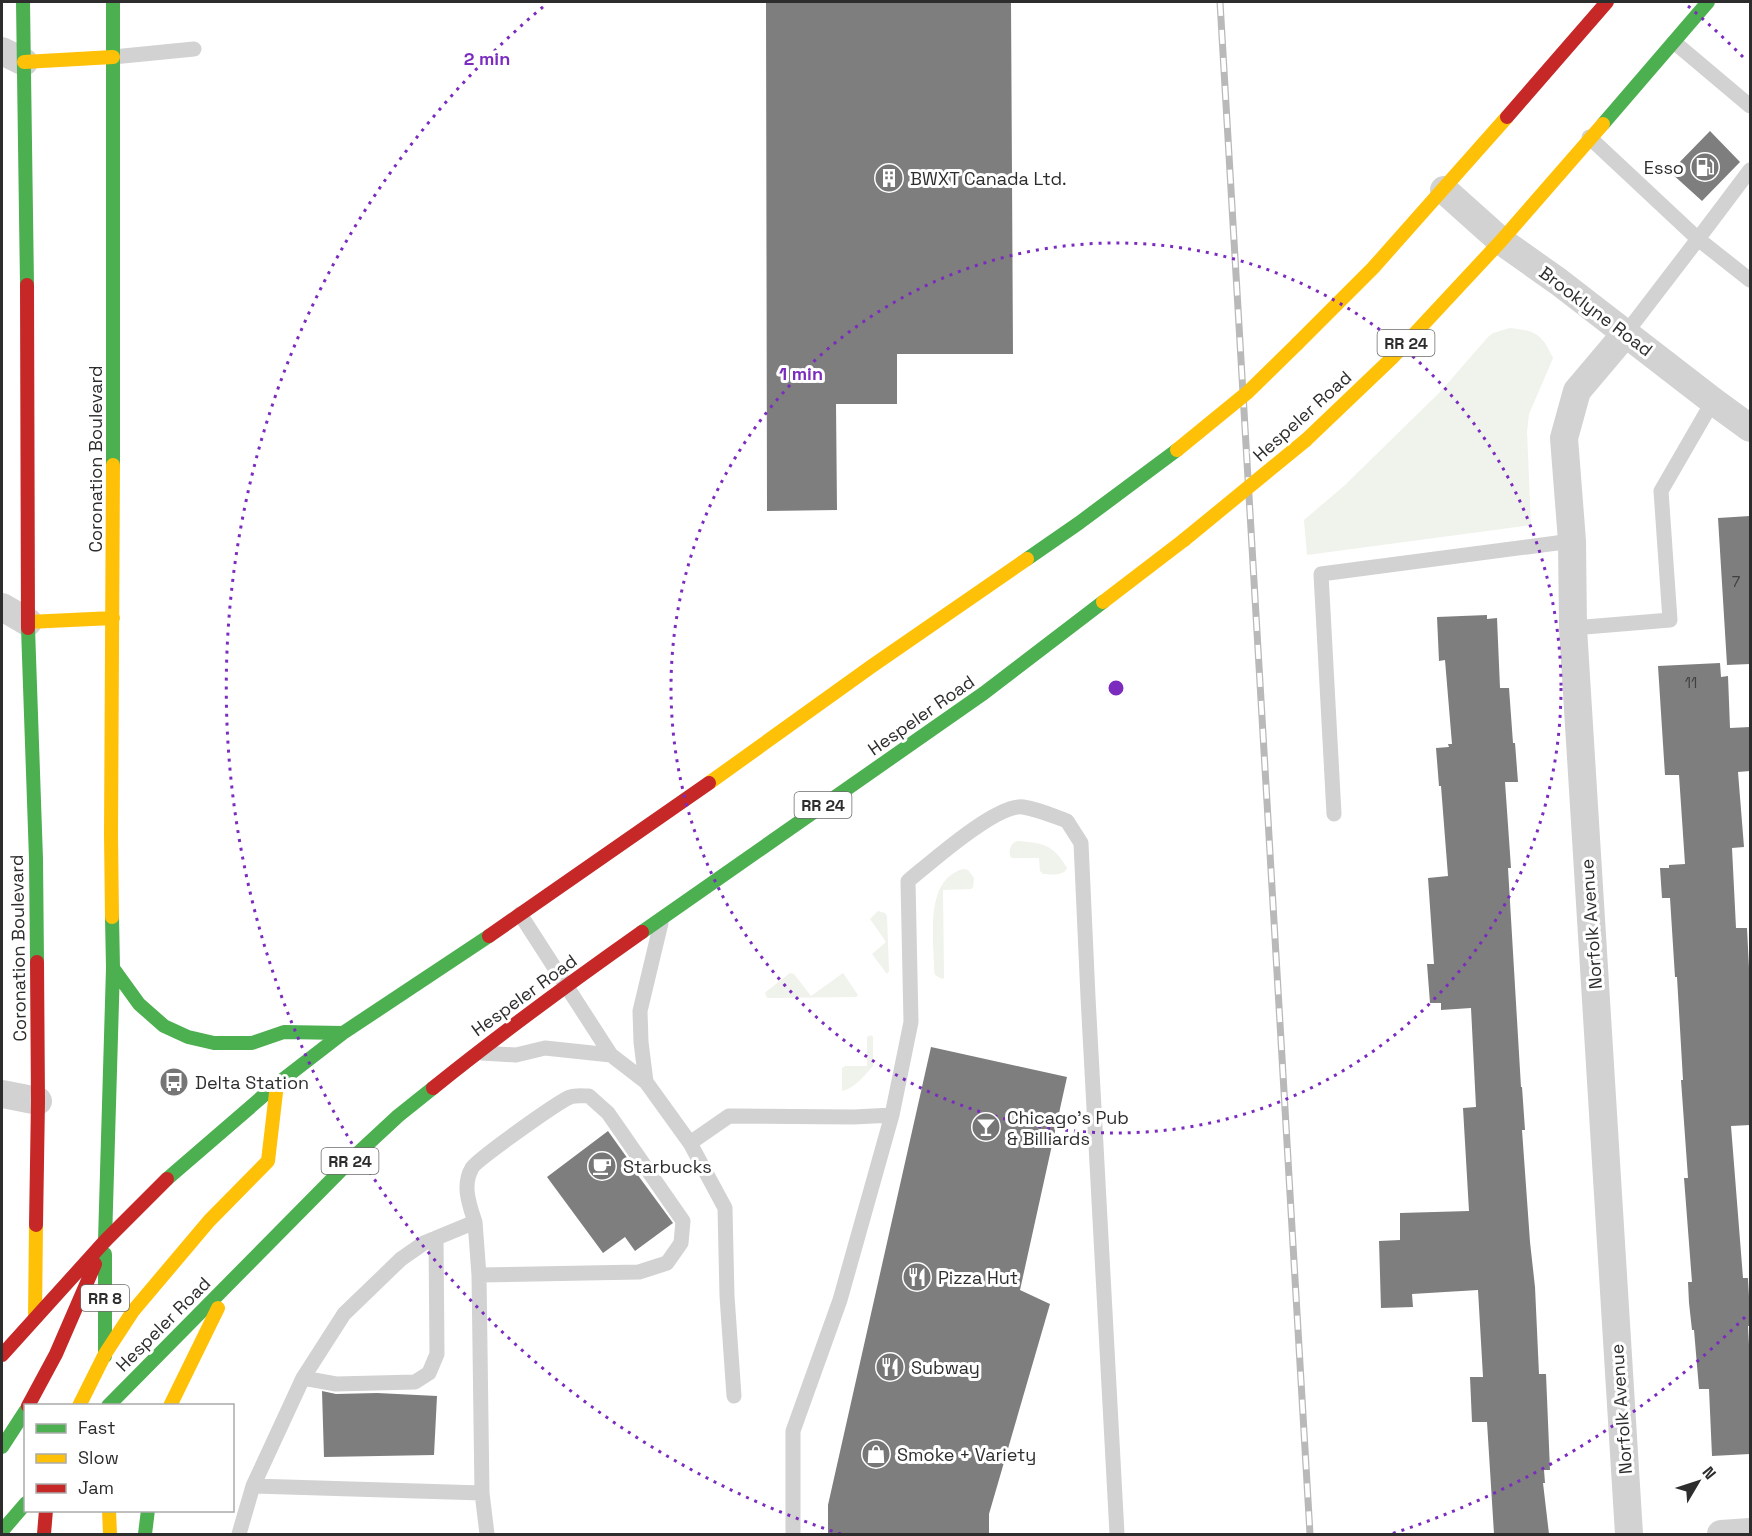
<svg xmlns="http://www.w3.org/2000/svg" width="1752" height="1536" font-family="'Space Grotesk',sans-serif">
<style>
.green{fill:#eff3ec}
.building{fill:#7e7e7e}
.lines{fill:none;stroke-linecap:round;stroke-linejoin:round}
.lane{stroke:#d2d2d2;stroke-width:15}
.street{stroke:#d2d2d2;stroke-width:28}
.fast{stroke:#4caf50;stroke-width:14}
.slow{stroke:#ffc107;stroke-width:14}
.jam{stroke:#c62828;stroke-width:14}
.rail-casing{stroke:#b9b9b9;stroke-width:7}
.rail{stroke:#fff;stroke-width:4.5;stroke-dasharray:14;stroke-linecap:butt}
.slow-bridge{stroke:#ffc107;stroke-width:14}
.ring{fill:none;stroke:#7b2cbf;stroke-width:3;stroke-dasharray:3 6}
.labels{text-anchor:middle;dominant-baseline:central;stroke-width:6;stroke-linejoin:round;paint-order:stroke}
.number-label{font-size:15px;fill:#414141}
.shield{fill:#fff;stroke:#6c6c6c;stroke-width:1.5}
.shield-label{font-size:16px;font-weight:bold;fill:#2d2d2d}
.poi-label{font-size:18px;fill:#2d2d2d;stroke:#fff;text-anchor:start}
.street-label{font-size:18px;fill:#2d2d2d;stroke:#fff}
.centre{fill:#7b2cbf;stroke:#fff;stroke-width:3}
.ring-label{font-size:18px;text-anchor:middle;font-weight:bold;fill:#7b2cbf;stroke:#fff;stroke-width:6;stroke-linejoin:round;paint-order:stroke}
</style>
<rect width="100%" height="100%" fill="#fff"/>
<path class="green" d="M1510 328C1536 331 1542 334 1553 358L1529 414 1527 432 1531 525 1307 555 1304 520 1345 485 1440 392 1488 337 1493 333Z
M1017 841C1043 843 1053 844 1067 868 1063 877 1051 874 1043 874L1040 871 1039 858H1012L1010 856C1009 850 1010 844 1017 841Z
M963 869 968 870 974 878 973 887 971 889 943 890 944 978 942 979 935 975 934 969C934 939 924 880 963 869Z
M878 911 885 913 887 916 889 971 887 974 872 954 886 942 870 919Z
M790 973 794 974 811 996 843 973 858 995 856 997 767 998 765 993 767 991Z
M871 1035 873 1037V1066C865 1075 854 1089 842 1091V1068L845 1066H867V1037Z"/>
<path class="building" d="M766 2H1011L1013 354H897V404H836L837 510 767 511Z
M1710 131 1740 162 1702 201 1670 172Z
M1750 516V664L1727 665 1718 518Z
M1487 615V619L1497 618 1500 688H1509L1513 743H1515L1518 782H1505L1511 868H1508L1521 1087H1522L1525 1130H1522L1530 1242 1535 1287 1539 1374H1546L1550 1470H1544L1545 1483H1543L1549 1534H1494L1487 1422H1472L1470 1377H1483L1478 1290 1412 1294 1413 1307 1381 1308 1379 1241 1400 1240V1213L1469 1211 1463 1108 1476 1107 1471 1008 1441 1010V1003H1430L1427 964H1434L1428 878 1448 876 1441 786H1439L1436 748 1449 747 1448 744H1452L1445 660 1439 661 1437 617Z
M1720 663 1721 677 1728 676 1730 728 1750 727V771L1738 772 1744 847 1732 848 1736 928H1747L1750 987V1125L1731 1126 1743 1278H1748L1750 1314V1326H1748L1750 1363V1454L1712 1456 1709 1389H1699L1694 1330H1692L1689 1303 1688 1282H1692L1684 1178H1688L1681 1080H1683L1677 977H1675L1670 898H1662L1660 868H1669V865L1685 864 1679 775H1665L1658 666Z
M931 1047 1067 1077 1020 1290 1050 1304 989 1514V1534H828V1505Z
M608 1131 638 1173 637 1174 673 1223 635 1251 625 1237 603 1253 547 1177Z
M322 1391 336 1394 377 1393 437 1396 434 1455 324 1457Z"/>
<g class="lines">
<path class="lane" d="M1674 42 1750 106
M113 57 194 49
M1589 137 1698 239 1626 333
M1750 170 1698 239 1750 280
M1573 628 1670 620 1661 491 1713 401
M1334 814 1321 574 1572 541
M520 914 611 1055 646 1082 690 1143 725 1208 727 1296 734 1396
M482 1053 516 1055 545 1048 611 1055
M646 1082 641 1042 640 1011 661 923
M690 1143 729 1116 854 1117 892 1115 911 1022 908 881C929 864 997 803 1023 807 1038 809 1053 816 1067 821L1081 843 1088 997 1117 1534
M475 1222C469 1204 462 1185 472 1168 476 1160 558 1102 570 1097 576 1095 583 1096 589 1096L608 1113 683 1221 681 1243 667 1263 639 1272 479 1275
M303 1378 336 1384 415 1382 429 1373 437 1354 436 1238
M253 1486 303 1378 344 1314 401 1259 424 1243 475 1222 479 1275 482 1493 487 1534
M239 1534 253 1486 482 1493
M793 1534V1431L840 1300 892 1115"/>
<path class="street" d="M2 51 24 62
M1444 190 1501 241 1559 282 1713 401 1750 428
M1626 333 1577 391 1564 438 1572 541 1573 628 1629 1534
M2 607 28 622
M2 1094 38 1101
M1721 1534 1750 1532"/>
<path class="fast" d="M23 2 27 285
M113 2V465
M1603 124 1708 2
M1027 559 1079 523 1177 450
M28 628 36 859 37 962
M642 932 984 693 1103 602
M113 968 139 1004 164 1026 188 1037 214 1043H252L284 1032 343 1033
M167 1179 277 1084 343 1033 489 936
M105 1241 113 968 112 917
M105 1254V1356
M108 1406 357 1154 398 1116 433 1088
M2 1447 26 1410
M2 1531 26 1503
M145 1534 148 1510"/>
<path class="slow" d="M24 62 113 57
M1297 344 1373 268 1507 117
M1306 440 1392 358 1501 241 1603 124
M1103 602 1184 540
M28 622 113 618
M709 783 872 666 1027 559
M112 917 111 835 113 465
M35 1318 36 1225
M79 1406 105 1354 133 1311 209 1221 268 1161 277 1084
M170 1406 218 1308
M109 1510 110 1534"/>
<path class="jam" d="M1507 117 1607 2
M27 285 28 628
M489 936 709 783
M433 1088C501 1033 571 982 642 932
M36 1225 38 1101 37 962
M2 1355 105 1241 167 1179
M28 1406 56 1354 95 1264
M44 1534 46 1510"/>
<g class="rail-casing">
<path id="rail" d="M1220 2 1310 1534"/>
</g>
<use href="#rail" class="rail"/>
<path class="slow-bridge" d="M1177 450 1248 392 1297 344
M1184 540 1306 440"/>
</g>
<g class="ring">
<circle cx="1116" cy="688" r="445"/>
<path d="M1745 1317A890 890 0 0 1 1391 1534M841 1534A890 890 0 0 1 544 6M1688 6A890 890 0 0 1 1745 59"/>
</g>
<defs>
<g id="fuel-disc" transform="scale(1.5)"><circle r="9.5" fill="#767676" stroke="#fff"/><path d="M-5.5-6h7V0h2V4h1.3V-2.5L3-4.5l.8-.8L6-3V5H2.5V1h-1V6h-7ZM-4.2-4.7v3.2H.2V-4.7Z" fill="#fff"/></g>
<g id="building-disc" transform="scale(1.5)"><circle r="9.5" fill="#767676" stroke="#fff"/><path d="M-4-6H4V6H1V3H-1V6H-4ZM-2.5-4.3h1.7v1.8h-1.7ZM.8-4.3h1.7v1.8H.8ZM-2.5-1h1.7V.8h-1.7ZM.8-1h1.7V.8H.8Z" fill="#fff"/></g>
<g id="bus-disc" transform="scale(1.5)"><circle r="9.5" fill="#767676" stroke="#fff"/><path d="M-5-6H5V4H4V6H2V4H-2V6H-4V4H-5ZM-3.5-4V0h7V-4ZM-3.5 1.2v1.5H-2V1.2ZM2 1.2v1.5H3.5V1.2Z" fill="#fff"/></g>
<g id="bar-disc" transform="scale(1.5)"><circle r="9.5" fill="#767676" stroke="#fff"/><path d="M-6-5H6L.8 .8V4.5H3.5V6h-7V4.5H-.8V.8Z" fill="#fff"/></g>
<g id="cafe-disc" transform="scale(1.5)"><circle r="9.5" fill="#767676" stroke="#fff"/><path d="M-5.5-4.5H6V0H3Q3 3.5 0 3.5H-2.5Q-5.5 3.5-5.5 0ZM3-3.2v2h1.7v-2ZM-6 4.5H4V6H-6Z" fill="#fff"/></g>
<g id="restaurant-disc" transform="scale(1.5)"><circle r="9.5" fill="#767676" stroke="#fff"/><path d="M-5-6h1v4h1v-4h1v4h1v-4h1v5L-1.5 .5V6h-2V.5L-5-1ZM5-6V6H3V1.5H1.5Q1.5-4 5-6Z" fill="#fff"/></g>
<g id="shop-disc" transform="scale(1.5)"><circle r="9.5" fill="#767676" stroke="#fff"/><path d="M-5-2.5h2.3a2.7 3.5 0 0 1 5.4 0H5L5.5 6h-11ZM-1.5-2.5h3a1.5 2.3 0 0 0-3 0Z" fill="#fff"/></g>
</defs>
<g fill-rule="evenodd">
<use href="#fuel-disc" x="1705" y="167"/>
<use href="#building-disc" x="889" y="178"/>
<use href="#bus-disc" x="174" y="1082"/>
<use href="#bar-disc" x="986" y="1127"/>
<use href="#cafe-disc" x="602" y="1166"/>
<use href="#restaurant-disc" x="917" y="1277"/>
<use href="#restaurant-disc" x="890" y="1367"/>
<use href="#shop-disc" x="876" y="1454"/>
</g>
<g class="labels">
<g class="number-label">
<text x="1736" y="581">7</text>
<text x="1691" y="682">11</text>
</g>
<g class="shield">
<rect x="1377.5" y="330" width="57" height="26" rx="4.5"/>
<rect x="794.5" y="792" width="57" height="26" rx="4.5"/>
<rect x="321.5" y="1148" width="57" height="26" rx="4.5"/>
<rect x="81" y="1285" width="48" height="26" rx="4.5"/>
</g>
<g class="shield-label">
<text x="1406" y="343">RR 24</text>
<text x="823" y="805">RR 24</text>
<text x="350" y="1161">RR 24</text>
<text x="105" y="1298">RR 8</text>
</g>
<g class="poi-label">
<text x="1684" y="167" text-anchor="end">Esso</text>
<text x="910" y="178">BWXT Canada Ltd.</text>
<text x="195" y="1082">Delta Station</text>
<text x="1007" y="1117">Chicago's Pub<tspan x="1007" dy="21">&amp; Billiards</tspan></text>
<text x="623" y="1166">Starbucks</text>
<text x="938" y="1277">Pizza Hut</text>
<text x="911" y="1367">Subway</text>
<text x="897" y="1454">Smoke + Variety</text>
</g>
<g class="street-label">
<text transform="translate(1596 311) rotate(37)">Brooklyne Road</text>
<text transform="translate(1302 416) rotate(-42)">Hespeler Road</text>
<text transform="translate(95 459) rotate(-90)">Coronation Boulevard</text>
<text transform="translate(921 715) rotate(-35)">Hespeler Road</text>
<text transform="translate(1591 924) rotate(-94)">Norfolk Avenue</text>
<text transform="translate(18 948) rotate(-91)">Coronation Boulevard</text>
<text transform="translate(524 995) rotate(-36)">Hespeler Road</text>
<text transform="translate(163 1324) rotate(-45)">Hespeler Road</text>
<text transform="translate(1621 1409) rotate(-94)">Norfolk Avenue</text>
</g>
</g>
<circle cx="1116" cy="688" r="9" class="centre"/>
<g class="ring-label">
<text x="487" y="65">2 min</text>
<text x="801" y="380">1 min</text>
</g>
<rect width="1752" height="1536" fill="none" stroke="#2d2d2d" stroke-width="6"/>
<rect x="24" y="1404" width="210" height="108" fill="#ffffff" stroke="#ababab" stroke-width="1.5"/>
<rect x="36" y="1424" width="30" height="9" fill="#4caf50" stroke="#ababab" stroke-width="1.5"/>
<text x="78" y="1434" font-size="18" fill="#2d2d2d">Fast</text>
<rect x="36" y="1454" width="30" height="9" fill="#ffc107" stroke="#ababab" stroke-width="1.5"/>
<text x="78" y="1464" font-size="18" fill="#2d2d2d">Slow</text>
<rect x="36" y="1484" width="30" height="9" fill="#c62828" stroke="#ababab" stroke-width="1.5"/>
<text x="78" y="1494" font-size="18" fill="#2d2d2d">Jam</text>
<g transform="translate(1698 1482) rotate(51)" stroke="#ffffff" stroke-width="4.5" paint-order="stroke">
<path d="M0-4.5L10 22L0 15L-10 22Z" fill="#2d2d2d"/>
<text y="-9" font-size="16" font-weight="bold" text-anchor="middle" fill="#2d2d2d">N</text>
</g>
</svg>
